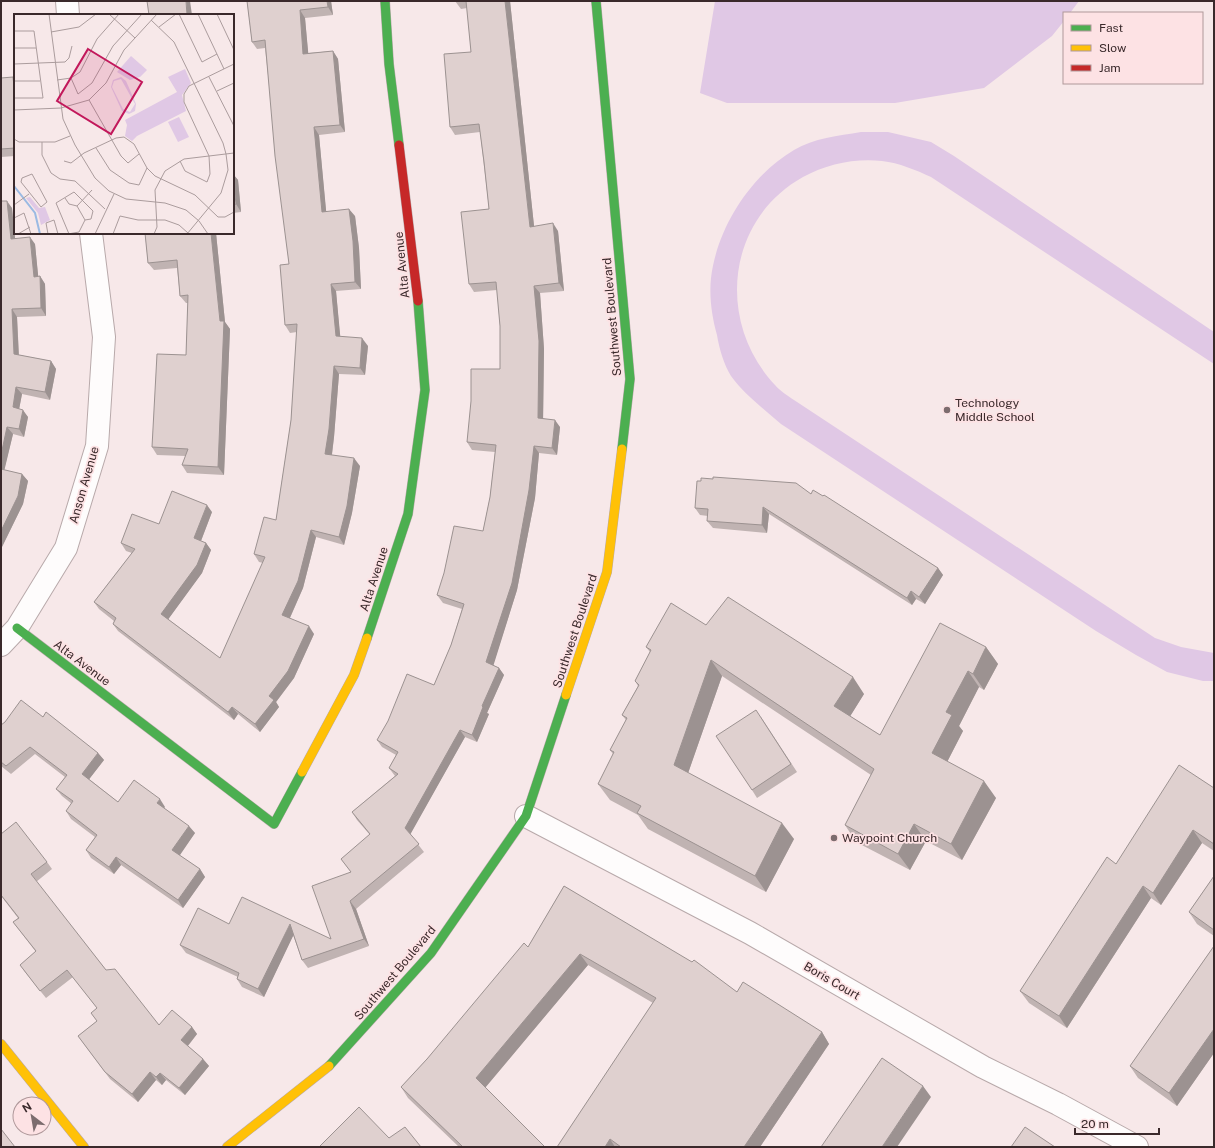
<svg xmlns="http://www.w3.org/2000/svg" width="1215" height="1148" font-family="'Public Sans',sans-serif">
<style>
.green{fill:#e0c8e5}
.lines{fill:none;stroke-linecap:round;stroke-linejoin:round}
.street-casing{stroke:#b8a9aa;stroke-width:24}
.fast-casing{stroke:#b8a9aa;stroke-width:10}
.slow-casing{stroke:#b8a9aa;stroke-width:10}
.jam-casing{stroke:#b8a9aa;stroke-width:10}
.street{stroke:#fefcfc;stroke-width:22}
.fast{stroke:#4caf50;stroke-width:9}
.slow{stroke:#ffc107;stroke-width:9}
.jam{stroke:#c62828;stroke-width:9}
.wall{fill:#c0b3b2}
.shaded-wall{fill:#9c9291}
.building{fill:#dfd0cf;stroke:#9c9291}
.poi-dot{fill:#7c6c6e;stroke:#fde2e4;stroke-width:1.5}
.labels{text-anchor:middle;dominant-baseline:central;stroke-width:3.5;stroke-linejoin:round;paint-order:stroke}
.street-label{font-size:12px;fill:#3a292b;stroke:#fde2e4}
.poi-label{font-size:12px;fill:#3a292b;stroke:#fde2e4;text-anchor:start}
.inset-river{fill:none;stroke:#9bbae3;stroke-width:2}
.inset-road{fill:none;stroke:#ab9c9d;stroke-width:1}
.view{fill:#c2185b;fill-opacity:0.15;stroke:#c2185b;stroke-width:2}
.inset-edge{fill:none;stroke:#3a292b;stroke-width:2}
</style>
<rect width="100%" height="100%" fill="#f7e8e9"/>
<path class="green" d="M715 1H1079L1070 13H1064V21L1052 36 984 88 895 103H727L700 93Z
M861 132H888L931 142 954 156 1214 332V364L931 177C916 170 899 163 882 161 855 158 827 164 803 177 726 220 716 322 775 385 780 391 788 396 794 400L1155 638 1181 647 1214 653V681H1203L1167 672 1136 655 1096 631 781 424C764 409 744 394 731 376 724 365 719 348 717 335 712 317 709 297 711 278 717 228 750 176 794 150 814 138 838 136 861 132Z"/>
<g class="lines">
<g class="street-casing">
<path id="street" d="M67 1 68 15
M1 645 17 628 66 548 97 446 104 337 91 233
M526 816 750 933 983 1067 1058 1104 1137 1147"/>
</g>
<g class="fast-casing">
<path id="fast" d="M385 1 389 64 399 145
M596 1 630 379 622 449
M17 628 274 824 302 772
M367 638 408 514 425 390 418 301
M329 1066 431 953 526 816 566 695"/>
</g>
<g class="slow-casing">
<path id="slow" d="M566 695 607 572 622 449
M302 772 354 675 367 638
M1 1044 84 1147
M227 1147 329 1066"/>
</g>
<g class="jam-casing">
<path id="jam" d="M399 145 418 301"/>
</g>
<use href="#street" class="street"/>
<use href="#fast" class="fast"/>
<use href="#slow" class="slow"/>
<use href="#jam" class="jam"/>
</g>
<path class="wall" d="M247 1H331L333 15 305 18 308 53 333 51 338 59 345 132 319 135 326 212 355 216 359 248 361 289 336 291 340 337 368 346 365 375 339 374 334 437 332 455 360 466 352 513 344 545 316 537 303 588 290 618 314 634 294 678 276 702 279 707 260 732 238 714 234 720 118 631 113 624 114 621 99 609 94 602 132 553 126 551 121 543 159 524 212 512 201 541 206 543 211 550 202 573 168 619 220 658 263 563 259 562 254 554 276 520 291 420 297 332 290 333 285 325 289 264 265 48 257 49 252 42Z
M455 1H510L534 226 558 231 564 291 540 293 544 349 543 418 560 427 557 455 539 453 535 498 517 590 493 665 499 668 504 675 487 713 489 714 477 742 465 737 410 834 424 852 356 909 369 946 308 968 302 960 293 935 264 997 242 987 237 979 238 977 186 953 180 945 229 924 331 939 351 872 341 859 370 835 357 820 352 812 395 776 389 768 396 755 382 747 377 740 434 685 451 645 462 609 443 603 437 595 483 531 490 497 495 452 472 450 467 442 500 369V326L497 290 474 292 469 284 489 209 480 132 455 135 450 127 471 52 467 8 461 9Z
M1 78 15 80V156L1 157Z
M233 174 238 180 241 212 233 213Z
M1 191 2 201 12 208 15 239 35 244 38 276H40L45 284 46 316 17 317 19 355 51 361 56 369 50 400 22 394 19 409 28 417 24 437 13 434 4 470 22 474 28 481 23 504 1 549Z
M145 233H216L225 322 230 329 224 475 187 473 182 465 186 456 157 455 152 447 186 355 188 303H186L180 296 177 268 154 270 148 263Z
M811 494 938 568 943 575 925 604 916 599 912 605 769 514 767 533 713 528 707 521 708 516 700 515 695 508Z
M706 625 864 694 850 716 880 735 986 647 998 664 984 690 979 687 959 726 963 731 947 762 996 798 962 860 926 841 910 870 856 842 845 825 871 775 722 676 688 773 794 839 766 892 648 829 638 815 610 800 598 784 613 754 610 750 626 720 622 715 638 686 635 681 650 652 646 647Z
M43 717 98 753 104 760 89 779 118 802 165 807 164 808 195 833 179 855 200 869 205 877 183 908 121 865 114 874 91 858 86 850 95 837 71 819 66 811 72 804 62 796 56 789 65 777 35 754 11 774 1 766V725Z
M761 717 797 772 757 798 752 790Z
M1214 788V851L1202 843 1161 905 1151 898 1067 1028 1029 1003 1020 991 1116 864Z
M1 834 47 862 52 869 36 882 106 970 159 1025 192 1027 197 1034 188 1046 203 1059 209 1066 185 1095 166 1080 162 1085 156 1080 138 1102 110 1079 78 1036 97 1021 91 1013 97 1008 73 977 46 998 25 972 20 965 36 952 13 922 18 918 1 896Z
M1214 876V936L1197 924 1189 912Z
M564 886 737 992 822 1032 829 1044 760 1147H557L653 1003 588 965 485 1088 545 1147H459L408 1098 401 1087 427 1059 528 947Z
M1214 946V1053L1177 1106 1138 1078 1130 1066Z"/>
<path class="shaded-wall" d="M186 1H190L192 15H187Z
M327 1H331L333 15 328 7Z
M505 1H510L535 235 530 227Z
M300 10 305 18 309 61 303 54Z
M333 51 338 59 345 132 340 125Z
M13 77 15 80V96Z
M314 127 319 135 327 220 322 212Z
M233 174 238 180 241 212 236 204Z
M1 191 3 209 1 206Z
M7 201 12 208 16 247 11 239Z
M349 209 355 216 359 248 361 289 355 282Z
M553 223 558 231 564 291 559 283Z
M211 233H216L225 322 230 329 224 475 218 467 220 321Z
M30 237 35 244 39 284 34 277Z
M40 276 45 284 46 316 41 308Z
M331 284 336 291 341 344 336 336Z
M534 286 540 293 544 349 543 425 538 418Z
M12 309 17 317 19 361 14 354Z
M362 338 368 346 365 375 360 368Z
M51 361 56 369 50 400 45 392Z
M334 366 339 374 334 437 331 461 325 454Z
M16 387 22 394 18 415 13 407Z
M23 410 28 417 24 437 19 429Z
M555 420 560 427 557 455 552 448Z
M7 427 13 434 3 476 1 473V455Z
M534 446 539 453 535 498 517 590 492 670 486 662Z
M354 458 360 466 352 513 344 545 339 537Z
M22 474 28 481 23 504 1 549V531Z
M207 505 212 512 199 546 194 538Z
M763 507 769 514 767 533 762 525Z
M311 530 316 537 303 588 288 622 282 615Z
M206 543 211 550 202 573 167 621 161 614Z
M938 568 943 575 925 604 919 597Z
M911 591 916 599 912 605 907 598Z
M309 626 314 634 294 678 276 702 279 707 260 732 255 724 269 696Z
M986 647 998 664 984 690 973 674Z
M711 660 722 676 685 782 674 765Z
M499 668 504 675 487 713 489 714 477 742 472 735 482 706Z
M968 671 979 687 959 726 963 731 943 770 932 753 946 712Z
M853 677 864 694 846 723 834 706Z
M232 707 238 714 234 720 228 712Z
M460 730 465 737 410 835 405 828Z
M98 753 104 760 87 782 82 774Z
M984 781 996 798 962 860 951 844Z
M160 799 165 807 162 810 157 803Z
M782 823 794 839 766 892 755 876Z
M914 824 926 841 910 870 898 854Z
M189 826 195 833 178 858 172 850Z
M1193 830 1202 843 1161 905 1153 893Z
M116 857 121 865 114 874 109 867Z
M200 869 205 877 183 908 178 900Z
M1143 886 1151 898 1067 1028 1059 1016Z
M350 901 356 909 369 946 364 939Z
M290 924 295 932 264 997 258 989Z
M580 954 588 965 484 1089 476 1078Z
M192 1027 197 1034 186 1048 181 1040Z
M1214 1029V1053L1177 1106 1169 1093Z
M822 1032 829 1044 760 1147H744Z
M203 1059 209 1066 185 1095 179 1088Z
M150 1072 156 1080 138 1102 132 1094Z
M160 1073 166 1080 162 1085 156 1077Z
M923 1086 931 1097 897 1147H882Z
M610 1139 615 1147H605Z"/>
<path class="building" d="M147 1H186L187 15H149Z
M247 1H327L328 7 300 10 303 54 333 51 340 125 314 127 322 212 349 209 353 241 355 282 331 284 336 336 362 338 360 368 334 366 329 429 325 454 354 458 347 506 339 537 311 530 298 581 282 615 309 626 288 671 269 696 274 700 255 724 232 707 228 712 113 624 116 618 94 602 135 549 121 543 132 514 159 524 172 491 207 505 194 538 206 543 197 565 161 614 220 658 265 557 254 554 264 517 276 520 291 420 297 324 285 325 280 265 289 264 275 156 265 40 252 42Z
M466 1H505L530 227 553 223 559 283 534 286 539 341 538 418 555 420 552 448 534 446 529 490 512 583 486 662 499 668 482 706 483 707 472 735 460 730 405 828 419 844 350 901 364 939 302 960 290 924 258 989 237 979 239 973 180 945 198 908 229 924 242 897 331 939 312 886 351 872 341 859 370 834 352 812 398 774 389 768 398 752 377 740 388 721 407 674 434 685 451 645 464 604 437 595 444 573 454 526 483 531 490 497 496 445 467 442 471 401V369H500V326L496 282 469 284 461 212 489 209 484 162 479 124 450 127 444 54 471 52Z
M13 77 15 96V148L1 149V78Z
M233 177 236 204 233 205Z
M1 201H7L11 239 30 237 34 277 40 276 41 308 12 309 14 354 51 361 45 392 16 387 13 407 23 410 19 429 7 427 1 455Z
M145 233H211L220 321H224L218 467 182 465 188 449 152 447 157 354 186 355 188 295 180 296 177 260 148 263Z
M1 469 22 474 18 496 1 531Z
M713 477 796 483 811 494 813 490 823 496 824 495 938 568 919 597 911 591 907 598 763 507 762 525 707 521 708 509 695 508 697 481H701V478L713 479Z
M728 597 853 677 834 706 880 735 940 623 986 647 973 674 968 671 946 712 952 715 932 753 984 781 951 844 914 824 898 854 845 825 874 769 711 660 674 765 782 823 755 876 637 813 641 806 598 784 614 752 610 750 627 718 622 715 639 685 635 681 651 650 646 647 671 603 706 625Z
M21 700 43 717 46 712 98 753 82 774 118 802 134 780 160 799 157 803 189 826 172 850 200 869 178 900 116 857 109 867 86 850 97 835 66 811 73 801 56 789 67 775 30 747 6 766 1 762V725L5 722Z
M756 710 791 764 752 790 716 736Z
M1179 765 1214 788V844L1193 830 1153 893 1143 886 1059 1016 1020 991 1107 857 1116 864Z
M16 822 47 862 31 874 106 970 115 969 159 1025 172 1010 192 1027 181 1040 203 1059 179 1088 160 1073 156 1077 150 1072 132 1094 105 1072 78 1036 97 1021 91 1013 97 1008 67 970 40 991 20 965 36 951 13 922 19 918 1 895V834Z
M1214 876V930L1189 912Z
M564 886 692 962 694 960 737 992 743 982 822 1032 744 1147H621L610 1139 605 1147H557L656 998 580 954 476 1078 545 1147H463L401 1087 427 1059 524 943 528 947Z
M1214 946V1029L1169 1093 1130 1066Z
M882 1058 923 1086 882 1147H821Z
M359 1107 389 1138 405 1127 421 1147H319Z
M1025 1127 1055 1147H1011Z
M1 1129 15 1147H1Z"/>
<g class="poi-dot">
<circle cx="947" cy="410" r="4"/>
<circle cx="834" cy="838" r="4"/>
</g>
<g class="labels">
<g class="street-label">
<text transform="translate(402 265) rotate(-96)">Alta Avenue</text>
<text transform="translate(612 317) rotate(-95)">Southwest Boulevard</text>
<text transform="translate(84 485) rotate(-74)">Anson Avenue</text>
<text transform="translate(374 579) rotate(-72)">Alta Avenue</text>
<text transform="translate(575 631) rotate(-72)">Southwest Boulevard</text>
<text transform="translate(82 663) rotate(37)">Alta Avenue</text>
<text transform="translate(395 973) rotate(-50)">Southwest Boulevard</text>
<text transform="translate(832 981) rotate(30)">Boris Court</text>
</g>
<g class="poi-label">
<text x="955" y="403">Technology<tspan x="955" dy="14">Middle School</tspan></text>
<text x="842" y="838">Waypoint Church</text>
</g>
</g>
<g transform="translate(14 14)">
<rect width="220" height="220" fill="#f7e8e9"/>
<path d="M117 42 133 56 126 63 116 66 103 58ZM171 55 177 69 168 81 172 97 123 122 118 127 111 122 113 111 111 106 163 78 154 63ZM107 63 112 67 122 90 121 97 115 100 108 97 97 73 99 66ZM107 65 121 90 116 98 109 95 98 73 100 67ZM165 103 175 123 164 128 154 108ZM16 183 25 194 31 193 36 206 27 211 24 199 12 184Z" fill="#e0c8e5" fill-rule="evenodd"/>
<path class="inset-river" d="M0 172 21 199 26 220"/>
<path class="inset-road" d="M35 0 49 105 61 131 81 164 95 177 112 185 151 189 172 196 185 207 194 220M95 0 121 24M165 0 188 48 203 40M184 0 210 55M203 0 220 36M137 6 160 28 209 129 212 140 214 156 207 179 173 220M145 13 162 0M0 17H20L29 84H0M37 18 65 13 82 0M0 34H22M0 50 51 48 55 44 58 32M195 63 220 112M57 64 64 80 78 69 99 32 128 0M43 66 57 64 66 58 83 25 105 0M0 67H26M203 77 220 69M75 86 107 142 114 149 125 140M0 96 47 94 75 86 92 69 110 36 143 0M0 125 5 128H41L56 122M28 128V141L37 159 46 165 61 167 91 195M82 134 96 156 115 169 125 171 133 154M50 147 57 149 70 139 102 124 110 123 120 130 133 154 141 162 181 181 204 203H211L220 198M166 147 171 157 193 168 196 160 195 142 170 88V80L175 72 220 50M18 160 33 188 27 193 7 168 8 164ZM51 184 55 190 63 192M0 191 15 180M63 192 78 176M63 192 71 206M0 204 10 199 17 220M4 220 16 213M34 220 32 209 40 206 44 220M54 220 65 218 71 206M55 220 42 189 60 178 79 197 77 205 71 206M81 220 100 180M99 220 106 202 124 206H151L165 211 174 219M140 220 143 213 141 176 151 157 170 145 220 139"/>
<path class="view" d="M74 35 128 68 97 120 43 87Z"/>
<rect width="220" height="220" class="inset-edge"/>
</g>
<rect width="1215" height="1148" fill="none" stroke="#3a292b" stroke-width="4"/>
<rect x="1063" y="12" width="140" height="72" fill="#fde2e4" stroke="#af989a"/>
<rect x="1071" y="25" width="20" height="6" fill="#4caf50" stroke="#af989a"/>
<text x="1099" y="32" font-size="12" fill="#3a292b">Fast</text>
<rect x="1071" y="45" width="20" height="6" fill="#ffc107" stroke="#af989a"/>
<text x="1099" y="52" font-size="12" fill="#3a292b">Slow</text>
<rect x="1071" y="65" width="20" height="6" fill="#c62828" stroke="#af989a"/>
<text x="1099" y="72" font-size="12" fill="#3a292b">Jam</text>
<g transform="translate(32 1116) rotate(329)"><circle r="19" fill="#fde2e4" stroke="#af989a"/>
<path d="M0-3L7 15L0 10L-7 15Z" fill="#7c6c6e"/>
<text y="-6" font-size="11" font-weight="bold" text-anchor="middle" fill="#3a292b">N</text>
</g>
<path d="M1075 1128v6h84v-6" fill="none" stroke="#3a292b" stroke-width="2"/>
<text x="1081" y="1128" font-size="12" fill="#3a292b" stroke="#fde2e4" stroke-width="3" paint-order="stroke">20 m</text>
</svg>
